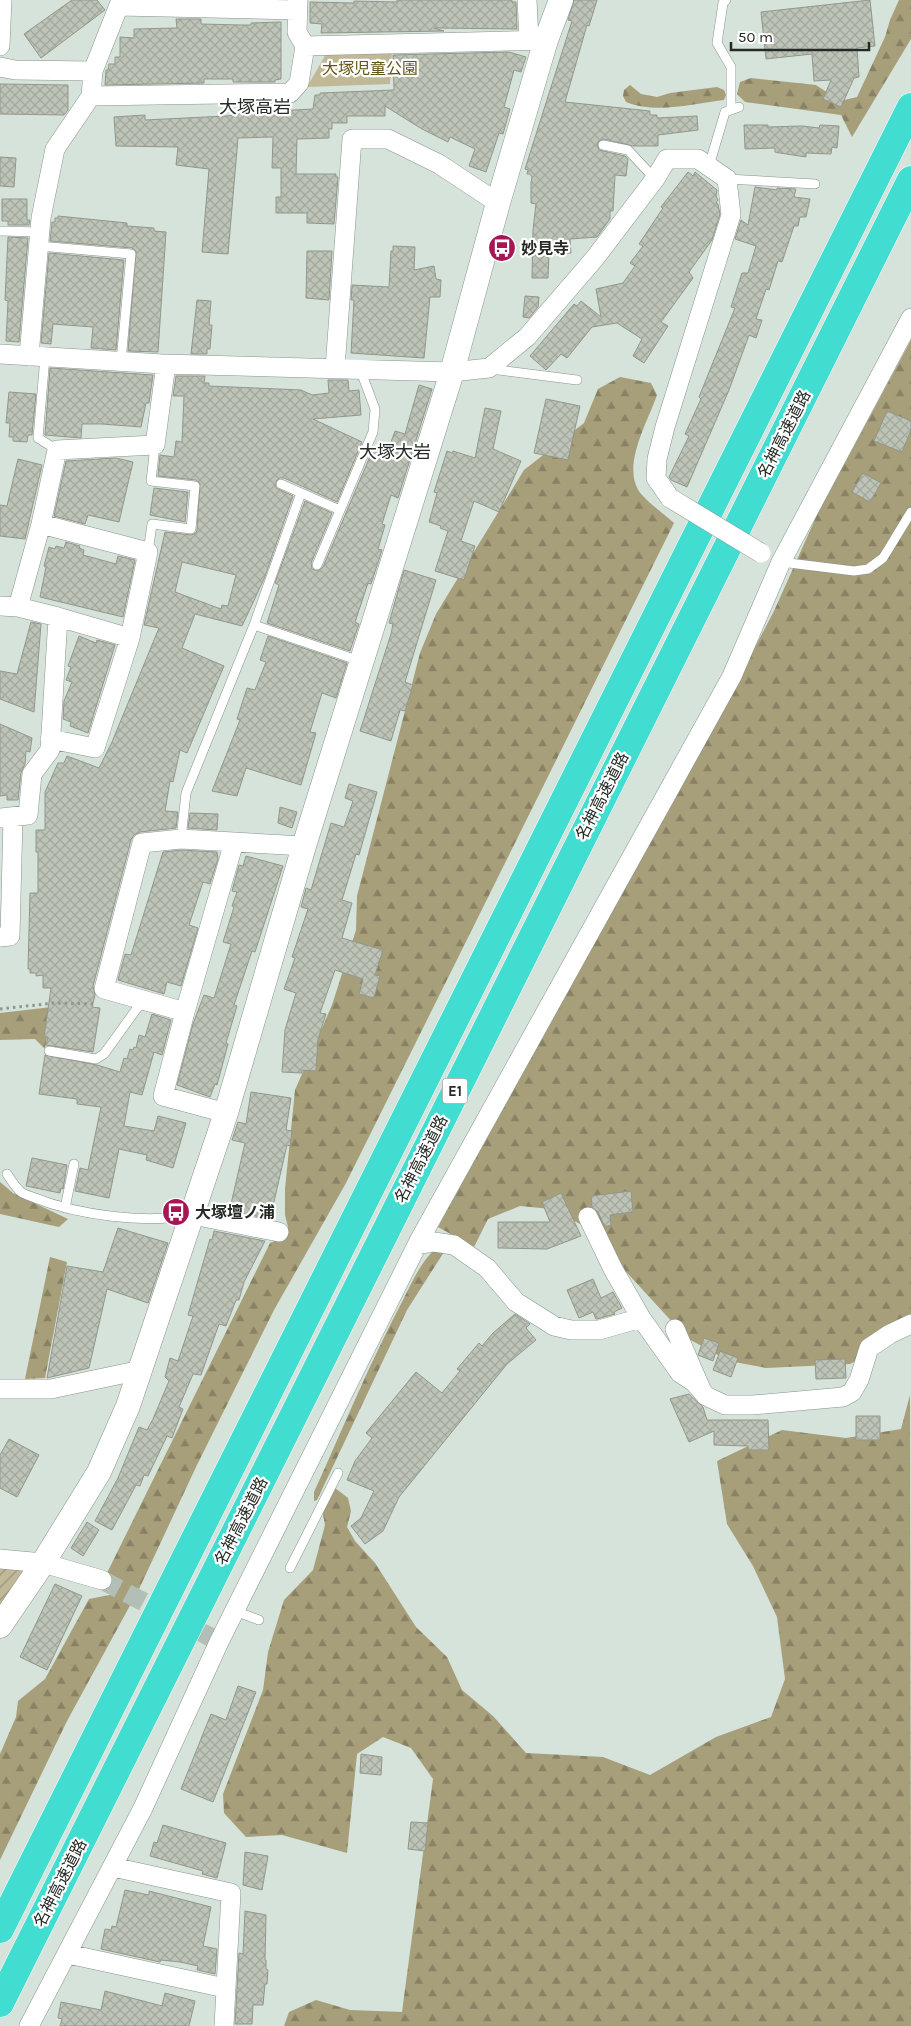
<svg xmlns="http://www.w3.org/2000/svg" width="911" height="2026" font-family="Karla,'Noto Sans JP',sans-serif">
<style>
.forest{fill:url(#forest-firs)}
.park{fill:#c1b897}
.garden{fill:url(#garden-furrows)}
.building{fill:url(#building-cross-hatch);stroke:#92978b;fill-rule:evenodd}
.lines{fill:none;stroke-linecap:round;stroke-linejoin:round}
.minor-tunnel{stroke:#b2beb6;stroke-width:19;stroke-dasharray:19 9;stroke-linecap:butt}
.service-casing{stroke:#88948c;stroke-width:10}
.minor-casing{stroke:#88948c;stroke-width:20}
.tertiary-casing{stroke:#88948c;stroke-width:25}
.motorway-casing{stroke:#fff;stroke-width:29}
.path{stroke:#8d9790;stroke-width:3;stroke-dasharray:2.5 4;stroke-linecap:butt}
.service{stroke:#fff;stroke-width:9}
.minor{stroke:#fff;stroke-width:19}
.tertiary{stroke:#fff;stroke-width:24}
.motorway{stroke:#41ddd1;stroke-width:28}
.minor-bridge-casing{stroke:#88948c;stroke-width:20;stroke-linecap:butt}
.minor-bridge{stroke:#fff;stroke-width:19}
.labels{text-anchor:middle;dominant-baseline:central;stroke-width:4.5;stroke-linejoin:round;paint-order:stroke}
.shield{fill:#fff;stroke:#666a67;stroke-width:1}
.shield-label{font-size:15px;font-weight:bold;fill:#252a26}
.park-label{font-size:16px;fill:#635417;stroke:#fff}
.poi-label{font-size:16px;font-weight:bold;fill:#252a26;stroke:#fff;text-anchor:start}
.street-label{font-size:16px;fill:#252a26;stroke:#fff}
.neighbourhood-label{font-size:18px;fill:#252a26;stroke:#fff}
</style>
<defs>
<pattern id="forest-firs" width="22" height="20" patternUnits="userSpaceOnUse" patternTransform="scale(1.25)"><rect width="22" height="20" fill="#a79e7a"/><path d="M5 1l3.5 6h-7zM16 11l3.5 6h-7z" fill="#888164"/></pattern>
<pattern id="garden-furrows" width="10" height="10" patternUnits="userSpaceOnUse" patternTransform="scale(1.25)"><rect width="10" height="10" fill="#c1b897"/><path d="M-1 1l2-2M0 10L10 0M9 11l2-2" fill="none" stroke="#9d967b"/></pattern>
<pattern id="building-cross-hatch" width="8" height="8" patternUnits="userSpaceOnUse" patternTransform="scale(1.25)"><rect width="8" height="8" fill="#bec3b7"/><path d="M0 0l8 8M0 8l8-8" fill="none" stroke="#a3a89d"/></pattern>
</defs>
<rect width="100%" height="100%" fill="#d5e3da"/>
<path class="forest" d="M899 0H911V39L852 137 841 115 745 102 737 94 740 82 751 78 816 85 840 101 857 97 885 37 890 20Z
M630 85 641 94 657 97 670 93 717 87 724 90 726 95 724 100C692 104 656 114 626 102L623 96 624 90Z
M911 340V1333L850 1364 766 1368 729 1361 687 1338 584 1226 551 1209 520 1206 488 1219 474 1247 438 1227 560 1002 678 794 774 611 817 515Z
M620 377 651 383 657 395C648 422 619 469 642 495 651 505 664 514 674 523L346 1183 274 1310 196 1467 139 1589 67 1721 0 1860V1754L16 1717 18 1701 45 1679 89 1599 115 1594 121 1585 107 1573 270 1243 286 1236 288 1227 285 1215V1189L295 1090 332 1005 356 930 357 896 420 653 436 614 524 470 584 423 598 389Z
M52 1007 45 1049 35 1039 0 1040V1013Z
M0 1182 13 1193 68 1219 59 1227 0 1214Z
M433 1251 444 1252 407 1310 317 1500 314 1501V1492C343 1428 370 1362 403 1300 411 1284 420 1264 433 1251Z
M50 1257 67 1262 45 1378 25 1379Z
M910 1395 911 2026H284L289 2012 316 2000 350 2010 402 2012 433 1779 411 1748 383 1737 357 1754 347 1853 282 1835 246 1837 224 1813 223 1794 263 1690 268 1652 284 1600 313 1570 325 1525 320 1499 335 1488 348 1498 351 1511 347 1527 355 1541 375 1563 416 1627 447 1657 462 1690 493 1716 526 1753 603 1757 650 1775 716 1737 771 1717 785 1679 777 1617 753 1566 727 1524 717 1461 782 1430 846 1438 901 1429Z"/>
<path class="park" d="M392 51 390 84 307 87 326 54Z"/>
<path class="garden" d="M0 1563 32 1568 0 1611Z"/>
<path class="building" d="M72 0H97L105 10 41 58 24 34Z
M397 0H512V2H516L517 29 434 28 444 31 321 33 322 24 310 23V2L354 3V1L397 2Z
M574 0H597L589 26 587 25 565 102 650 111V115H657V118L697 116 698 130 658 135V146H633L604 139 599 141 597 144 599 150 625 156 628 159 626 176 615 175 613 211H610V219L597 237 570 239 571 253 549 254 548 278H532L533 230 536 204 531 203V183L532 177 530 174H527L528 170 525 169 572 21 568 20Z
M870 0 875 46 857 48 859 77 854 78 841 107 823 99 831 80 814 81 812 54 766 59 761 12Z
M176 19H201V24L241 25H251V23L281 22V79L275 80V82H233V79H204V83L105 85 106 70H108L109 64H115V57H120V37L134 38V29L177 28Z
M509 52 526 57 521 72 514 70 504 107 510 109 503 134 499 133 486 172 469 166 475 149 450 137 448 142 422 129 385 106V116H347V123H332V129H329V138L297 139 296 174H336V177H338L334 224 307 223V213H276V197H281V168H272L273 137 238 138 228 254 202 252 209 169 176 165 178 147 116 146 114 117 145 115V120L226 116 238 115V113L313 109 315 95H320V93L394 90 393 55Z
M0 84 68 85V110L64 115 0 114Z
M744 125H768V127L802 126 819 128 820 125 839 126 837 148 832 147 831 154 806 153V157L780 153 775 152V148L745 149Z
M0 157 16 158 14 187 0 186Z
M688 172 693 176 695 172 717 190 716 196 718 200 716 203 718 204 720 214 712 240 689 272 693 278 661 322 668 326 644 363 633 356 642 339 617 323 592 327 567 358 561 354 546 370 530 356 574 304 577 306 581 301 601 317 596 289 623 283 635 266 630 263 643 246 639 244 663 208 661 207Z
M755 187 777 190V188L796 189 794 197 810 199 806 217H800L798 226H794L782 262 778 261 769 290 766 289 756 319 762 320 756 338 749 335 729 390 687 487 671 480 669 477 689 436 685 434 701 399 699 397 735 308 731 307 742 273H748L756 246 735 239 741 220 748 225Z
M2 199H27V220H30L29 225H8V221H2Z
M58 216 127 223V226L154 228V231L166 232 158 352 128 351 136 251 132 248 50 241 52 222H55V218H58Z
M8 237 28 238 19 342 6 341 8 301 5 300Z
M393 246 415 247 414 270 434 266 436 279 441 280 440 297H430L424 358 351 353 354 300H351L352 285 389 287 391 251H393Z
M307 251H332L329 300 306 298Z
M49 253 124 260 116 350 91 348 93 327 53 324 51 344 41 343Z
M525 296 539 297 538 307 529 318 523 317Z
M197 300 211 301 209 325H212L210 349H207V354H191Z
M50 368 153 375 149 403H146L141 427 102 424H82L81 438 45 435Z
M176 376H205L204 383H209V386L301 390 312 395 329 393 328 380H348L349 391 359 390 361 415 313 419 362 442 337 502 284 478H280L276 481V488L293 496 264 579 242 626 195 614 182 648 224 666 187 753 180 750 173 782 170 781 165 811 178 812 176 828 140 832 134 835 131 840 93 986 95 995 92 1007 100 1008 93 1052 46 1045 48 1037H44L51 988H43V975L36 976V973H30V969H28L30 893H38V852H36V830H45V792L58 763H64L67 756 99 768 112 742 159 628 144 625 165 532 191 535 196 533 197 530 200 483 196 480 158 476 160 455 174 457 176 441 182 442 184 396H173ZM182 562 236 575 228 606 222 605 221 609 175 592Z
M419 385 432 389 398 498 391 495 382 524 385 525 378 549 382 550 371 584 368 583 355 622 359 624 350 651 267 623 279 585 275 583 305 501 332 513 311 563 312 569 318 571 323 567 374 447 387 453 395 431 405 434Z
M9 392 36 394 32 435H28L27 442 13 441V437H9L10 423H6Z
M546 399 580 406 568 460 534 453Z
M485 408 501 411 493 449 521 461 499 512 474 501 461 541 475 546 464 580 435 571 448 531 440 528 441 526 429 522 437 493 434 492 447 451 452 453 453 451 475 458Z
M887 411 911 421V430L902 452 874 441Z
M116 458 133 462 119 522 88 515 85 524 54 516 66 461Z
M18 459 42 465 25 539 0 536V505L7 506Z
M863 473 881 483 870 502 852 492Z
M154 488 188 492 185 522 150 515Z
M66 542 80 546 79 548 84 550 83 555 116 564 118 556 135 560 123 617 40 597 46 567 44 566 49 547 55 549 56 546 64 548Z
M404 570 436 580 405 682 413 685 405 711 400 710 391 741 360 731 391 634 393 624 389 623Z
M31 622 41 624 34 712 0 699V671L17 674Z
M79 636 96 643 97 640 115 645 88 733 70 726 71 722 63 719 64 701 72 682 66 680 71 667 68 666Z
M268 636 347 663 336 698 322 693 310 732 316 733 301 785 246 768 237 796 212 791 240 720 237 719 247 688 255 690 266 662 260 660Z
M0 724 32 738 30 752 26 751 25 764 21 773 18 800H7V795L0 796Z
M349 784 377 792 359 855 356 854 342 900 352 903 342 938 383 950 375 975 380 976 374 998 359 994 363 979 335 970 320 1013 326 1014 318 1039 316 1071 302 1070V1073L282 1072 285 1030 296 993 284 989 295 958 292 957 308 909 301 907 306 888 311 890 331 823 344 827 353 801 345 798Z
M280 807 297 812 292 828 278 823Z
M190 813 218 814 217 830 188 828Z
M181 850 217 852 218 859 210 884 203 882 189 925 198 928 181 986 167 982 164 994 118 980 125 954 131 955 163 852Z
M246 856 283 866 255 952 252 951 234 1005 237 1006 226 1043 228 1044 217 1085 215 1084 210 1097 177 1085 193 1024 204 995 214 998 231 944 223 942 234 907 232 906 237 892 232 891 239 865 243 866Z
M152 1014 171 1020 162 1055 154 1052 142 1095 130 1092 124 1126 154 1131 158 1116 186 1123 173 1168 146 1160 147 1155 119 1149 109 1198 75 1191 80 1168 88 1170 101 1107 77 1104V1099L39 1094 45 1055 97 1065 120 1072 124 1058 127 1059 130 1049 133 1050 134 1047 136 1048 139 1035 145 1037Z
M251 1092 291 1098 286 1130 292 1131 290 1146 287 1145 270 1219 227 1210 228 1203 231 1204 245 1143 232 1140 238 1122 246 1124Z
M32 1158 67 1165 63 1189 61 1188 60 1193 26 1186Z
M631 1191 633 1212 610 1215 611 1225 605 1227 598 1212 592 1207 591 1196Z
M561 1193 581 1236 547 1249 498 1248V1222H550L542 1202Z
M118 1228 168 1243 148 1303 107 1289 89 1368 47 1378 67 1266 103 1272Z
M214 1231 265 1241 244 1282 239 1300H236L226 1326 219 1324 201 1375 193 1374 179 1407 183 1409 172 1438 167 1436 148 1476 144 1475 140 1486 136 1485 112 1530 95 1521 118 1478 139 1427 147 1430 153 1419 169 1381 165 1377 170 1358 178 1361 193 1316 188 1315 210 1239 212 1240Z
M593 1279 601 1298 613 1292 622 1308 614 1312 615 1314 597 1319H596L593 1312 579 1318 567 1290Z
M515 1314 530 1324 526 1328 536 1340 507 1364 399 1497 383 1531 365 1544 351 1526 361 1518 374 1491 347 1480 355 1461 372 1438 366 1433 416 1372 442 1393 460 1371 457 1369 479 1343 482 1346 493 1333Z
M704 1338 719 1343 713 1361 698 1355Z
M720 1351 738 1358 731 1377 713 1370Z
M845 1359 846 1378 816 1379 815 1360Z
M689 1394 703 1407 707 1420H768L769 1450H748V1446L714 1445V1431L689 1442 670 1399Z
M856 1416H880V1440H856Z
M9 1439 39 1455 17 1497 0 1488V1455Z
M87 1522 99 1530 83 1556 71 1548Z
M55 1584 82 1596 47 1670 20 1657Z
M238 1686 256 1692 213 1802 181 1789 211 1714 226 1720Z
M361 1754 382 1757 381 1775 360 1773Z
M411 1822 428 1823 425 1851 408 1849Z
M163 1825 226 1843 217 1878 202 1874 203 1871 150 1856 154 1842 157 1843Z
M245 1852 268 1856 262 1890 243 1885Z
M125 1890 149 1895V1891L211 1907 203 1946 217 1949 215 1974 197 1970 198 1966 180 1962 161 1960 160 1962 101 1949 105 1929 111 1930 112 1926 116 1927Z
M245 1911 266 1915 265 1960H266V1969L268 1970 267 1984H265L263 2005H253L252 2024H235L239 1953 243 1954Z
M105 1991 162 2006 165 1993 195 2001 189 2026H60L62 2019 58 2018 61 2002 101 2010Z"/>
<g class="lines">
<path class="minor-tunnel" d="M102 1580 214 1639"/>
<g class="service-casing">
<path id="service" d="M726 0 723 3 717 43 731 67V110
M603 145 628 150 655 179
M709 166 725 112 739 107
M727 179 815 184
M0 231 40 232
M39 246 131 254 121 361
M45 357 38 438 57 450
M491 369 577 380
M281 484 340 510
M301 493 254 625 360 661
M148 552 152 524 191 529 195 486 151 481 155 445
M781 562 854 571 868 569 883 558 911 512
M317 565 373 432 375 409 360 369
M181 839 186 793 254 625
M49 1051 96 1059 104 1054 143 1000
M7 1174C11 1180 16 1188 21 1192 25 1195 31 1196 35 1198 78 1215 145 1224 190 1215
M65 1208 74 1164
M290 1568 338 1473
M235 1611 259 1620"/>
</g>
<g class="minor-casing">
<path id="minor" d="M298 0 297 32 305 46
M527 0 529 40
M119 6 297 10
M0 46 2 0
M0 67 15 70 93 71
M91 96 290 93 299 83 305 46 546 40
M0 354 163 364 452 372 489 368 527 337 595 258 655 179 667 159H698L727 179 731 215 665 427 657 459 656 478 670 498
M29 356 41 218 55 149 91 96 93 71 121 0
M335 368 352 139H388L439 164 498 203
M41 524 148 552 130 638 95 748 50 739
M0 606 18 607
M58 617 130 638
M0 818 28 815 32 774 50 750 58 617 18 607 41 524 57 450 155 445 166 364
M0 937 10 936 13 818
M185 1012 234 842
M226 1113 163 1096 185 1012 104 989 142 843 181 839 304 846
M193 1215 279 1232
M588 1217 613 1269 641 1318 680 1373 694 1382 706 1396 725 1405H753L843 1397 852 1392 859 1380 869 1348 890 1334 911 1324
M417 1245 434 1242 454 1245 487 1268 516 1302 554 1326 571 1330H599L641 1318
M675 1329 701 1389
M0 1389H51L141 1370
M0 1559 43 1563 102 1580
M113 1867 231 1893 224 2026
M68 1954 225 1988
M29 2026 143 1808 219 1642 420 1239 732 676 781 562 911 318"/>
</g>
<g class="tertiary-casing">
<path id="tertiary" d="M0 1626 43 1563 99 1472 128 1406 226 1113 304 846 452 372 498 203 546 40 561 0"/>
</g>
<g class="motorway-casing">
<path id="motorway" d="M0 1929 911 107
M0 2003 911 180"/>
</g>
<path class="path" d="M0 1009 54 1003 94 1004"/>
<use href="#service" class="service"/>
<use href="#minor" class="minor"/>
<use href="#tertiary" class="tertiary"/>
<use href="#motorway" class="motorway"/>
<g class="minor-bridge-casing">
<path id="minor-bridge" d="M670 498 761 553"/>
</g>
<use href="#minor-bridge" class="minor-bridge"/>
</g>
<defs>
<g id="bus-disc" transform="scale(1.4375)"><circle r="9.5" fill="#a71654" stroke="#fff"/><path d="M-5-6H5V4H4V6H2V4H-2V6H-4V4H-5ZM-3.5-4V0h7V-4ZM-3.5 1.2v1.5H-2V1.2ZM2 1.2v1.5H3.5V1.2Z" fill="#fff"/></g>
</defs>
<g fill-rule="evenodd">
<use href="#bus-disc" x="502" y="248"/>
<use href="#bus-disc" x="176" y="1212"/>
</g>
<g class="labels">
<rect class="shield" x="442.5" y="1078.5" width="25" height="25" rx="4"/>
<g class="shield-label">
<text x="455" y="1091">E1</text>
</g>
<g class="park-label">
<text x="370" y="68">大塚児童公園</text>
</g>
<g class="poi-label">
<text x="521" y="248">妙見寺</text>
<text x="195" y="1212">大塚壇ノ浦</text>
</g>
<g class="street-label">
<text transform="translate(784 434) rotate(-63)">名神高速道路</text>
<text transform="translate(602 796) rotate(-63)">名神高速道路</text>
<text transform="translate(421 1159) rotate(-63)">名神高速道路</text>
<text transform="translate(241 1521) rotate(-63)">名神高速道路</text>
<text transform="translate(60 1883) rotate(-63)">名神高速道路</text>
</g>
<g class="neighbourhood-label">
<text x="255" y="107">大塚高岩</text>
<text x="395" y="452">大塚大岩</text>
</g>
</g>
<path d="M731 42v8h138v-8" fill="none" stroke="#252a26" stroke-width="2.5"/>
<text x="738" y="42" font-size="15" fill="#252a26" stroke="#ffffff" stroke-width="4" paint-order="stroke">50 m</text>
</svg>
